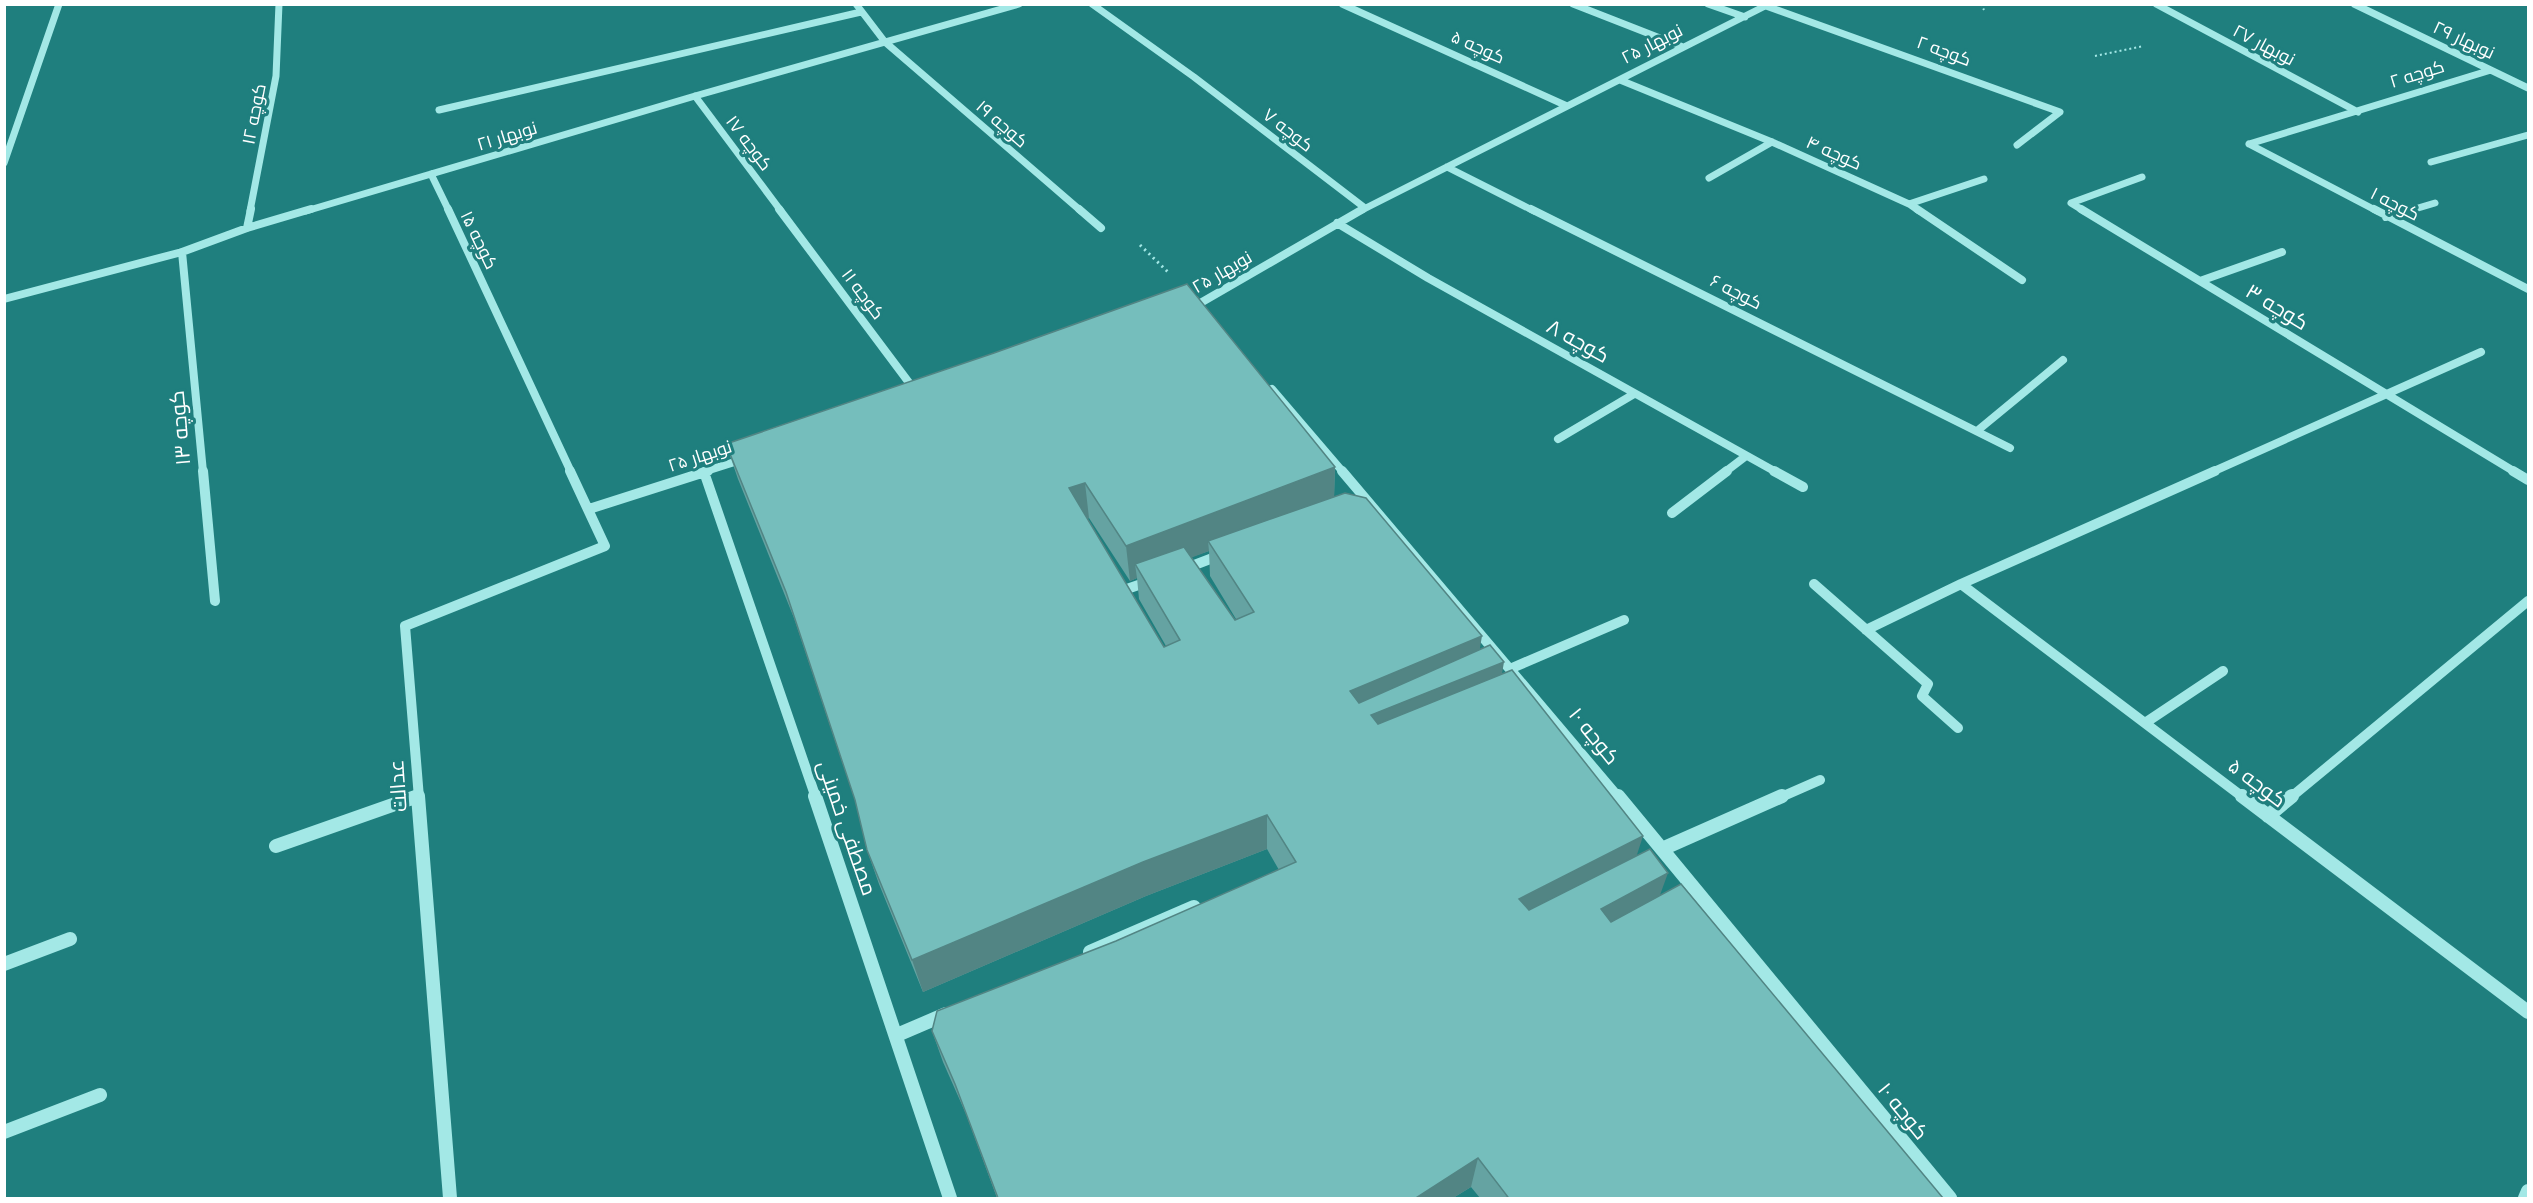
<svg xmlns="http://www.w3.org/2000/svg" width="2533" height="1203" font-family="'Nunito Sans',Cairo,sans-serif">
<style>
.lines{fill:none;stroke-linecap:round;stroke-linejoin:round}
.path-far1{stroke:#a3e8e6;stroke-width:2;stroke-dasharray:2 3;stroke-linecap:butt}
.path{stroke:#a3e8e6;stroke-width:3;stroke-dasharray:2 4;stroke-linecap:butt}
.minor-far3{stroke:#a3e8e6;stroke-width:7}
.minor-far2{stroke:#a3e8e6;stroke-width:8}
.minor-far1{stroke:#a3e8e6;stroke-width:10}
.minor{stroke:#a3e8e6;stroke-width:14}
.wall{fill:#65a3a2;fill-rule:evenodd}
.shaded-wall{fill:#528584}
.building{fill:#75bebc;stroke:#528584;stroke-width:1.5}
.labels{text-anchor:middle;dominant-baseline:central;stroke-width:6;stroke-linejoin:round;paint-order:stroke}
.far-street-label{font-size:18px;fill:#fff;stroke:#1f7f7e}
.street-label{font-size:21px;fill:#fff;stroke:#1f7f7e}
</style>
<rect width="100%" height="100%" fill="#1f7f7e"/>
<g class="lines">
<path class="path-far1" d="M1981 4 1984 10
M2095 56 2144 46"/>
<path class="path" d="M1140 245 1169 273"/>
<path class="minor-far3" d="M856 4 885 42 1081 211
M1092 4 1194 77 1365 208
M1342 4 1567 106
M1573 4 1683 47
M1708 4 1745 17
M2156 4 2358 112
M2354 4 2528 88
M1766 6 2060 112 2017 145
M1620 80 1772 142 1909 204 1919 211
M695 96 781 211
M439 110 861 12
M2249 144 2377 211
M2249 144 2491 70
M2431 162 2528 135
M4 163 59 4
M1447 167 1534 211
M431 174 449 211
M1709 178 1772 142
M1909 204 1984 179
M250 211 276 76 279 4
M306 211 695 96 1019 4
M1360 211 1769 4
M2084 211 2071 203 2142 177
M2408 211 2435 203"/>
<path class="minor-far2" d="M448 209 571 472
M779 209 916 392
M1079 209 1101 228
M1531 209 2010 448
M1917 209 2022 280
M2081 209 2515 472
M2374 209 2528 289
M2386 217 2413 209
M1337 223 1428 278 1776 472
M247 228 251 209
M182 252 203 472
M2200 281 2282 252
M4 299 182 252 247 228 311 209
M1190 309 1363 209
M1272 389 1343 472
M1977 431 2063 360
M1558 439 1634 394
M703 472 744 459
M1725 472 1746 456
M2212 472 2481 352"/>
<path class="minor-far1" d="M203 471 215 601
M1342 471 1619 798
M1774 471 1803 487
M2513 471 2528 480
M704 472 816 798
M589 509 708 471
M1672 513 1727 471
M1184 569 1223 554
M1814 584 1928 684 1922 696 1958 728
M1961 584 2244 798
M1124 590 1150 581
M1866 630 1961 584 2215 471
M1512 668 1624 620
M2145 723 2223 671
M413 798 419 796
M419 798 405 626 605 546 570 471
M1779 798 1820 780
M2290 798 2528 601"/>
<path class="minor" d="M418 796 450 1198
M815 796 950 1198
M1618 796 1950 1198
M2242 796 2528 1012
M2268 816 2292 796
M276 846 418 796
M1662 849 1782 796
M1090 952 1194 907
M4 964 70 939
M897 1035 946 1014
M4 1132 100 1095
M2525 1198 2528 1191"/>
</g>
<path class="wall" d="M726 444 1335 467 1334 496 1480 649 1502 674 1637 856 1660 895 1943 1198H1480L1471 1187 1453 1198H997L966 1114 943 1062 932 1031 1116 941 1279 870 1267 849 1146 896 923 992 879 884 867 850 855 800 794 618 738 479ZM1089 518 1130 581 1137 578 1139 599 1166 646 1164 647 1087 519ZM1209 551 1210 576 1236 619 1235 620 1191 557Z"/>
<path class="shaded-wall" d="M1335 467 1334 502 1208 541 1209 551 1143 576 1135 564 1137 578 1130 581 1126 546Z
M1085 483 1089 518 1074 523 1069 488Z
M1482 636 1476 671 1504 662 1498 697 1368 750 1350 691Z
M1267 815V849L1146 896 923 992 912 960 1143 862Z
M1643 836 1632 870 1511 932 1519 899Z
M1668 873 1656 906 1591 942 1601 909Z
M1478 1158 1471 1187 1453 1198H1416Z"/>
<path class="building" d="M1187 284 1335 467 1126 546 1085 483 1069 488 1164 647 1180 640 1135 564 1184 547 1235 620 1254 612 1208 541 1345 493 1366 498 1482 636 1350 691 1359 703 1490 645 1504 662 1371 715 1378 724 1512 670 1643 836 1519 899 1529 910 1650 849 1668 873 1601 909 1611 922 1681 884 1943 1198H1505L1508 1197 1478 1158 1416 1198H998L955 1084 932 1031 937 1011 1116 941 1296 862 1267 815 1143 862 912 960 867 850 855 800 786 592 726 444 994 353Z"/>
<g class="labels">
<g class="far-street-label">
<text transform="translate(2464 40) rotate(25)">نوبهار ۲۹</text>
<text transform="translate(1652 44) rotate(-27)">نوبهار ۲۵</text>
<text transform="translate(2264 45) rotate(28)">نوبهار ۲۷</text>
<text transform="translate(1478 47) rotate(24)">کوچه ۵</text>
<text transform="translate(1944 51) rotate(20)">کوچه ۲</text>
<text transform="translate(2417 74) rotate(-17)">کوچه ۲</text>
<text transform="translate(254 114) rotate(-79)">کوچه ۱۲</text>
<text transform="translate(1002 124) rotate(41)">کوچه ۱۹</text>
<text transform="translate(1288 130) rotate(38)">کوچه ۷</text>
<text transform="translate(507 136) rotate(-17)">نوبهار ۲۱</text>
<text transform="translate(749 143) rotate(53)">کوچه ۱۷</text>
<text transform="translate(1834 153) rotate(24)">کوچه ۴</text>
<text transform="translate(2395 204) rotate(27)">کوچه ۱</text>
<text transform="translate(479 240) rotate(64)">کوچه ۱۵</text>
<text transform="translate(1222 272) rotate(-30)">نوبهار ۲۵</text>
<text transform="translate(1736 292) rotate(27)">کوچه ۶</text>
<text transform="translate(863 294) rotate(53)">کوچه ۱۱</text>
<text transform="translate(700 456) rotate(-18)">نوبهار ۲۵</text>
</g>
<g class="street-label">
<text transform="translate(2277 307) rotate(31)">کوچه ۳</text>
<text transform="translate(1578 341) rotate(29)">کوچه ۸</text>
<text transform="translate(180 428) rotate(-95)">کوچه ۱۳</text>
<text transform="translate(1594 736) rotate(51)">کوچه ۱۰</text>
<text transform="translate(2257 783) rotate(37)">کوچه ۵</text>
<text transform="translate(398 786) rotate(-94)">عدالت</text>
<text transform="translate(847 828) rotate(71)">مصطفی خمینی</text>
<text transform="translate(1903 1111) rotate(51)">کوچه ۱۰</text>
</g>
</g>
<rect width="2533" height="1203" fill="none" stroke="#ffffff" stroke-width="12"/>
</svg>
